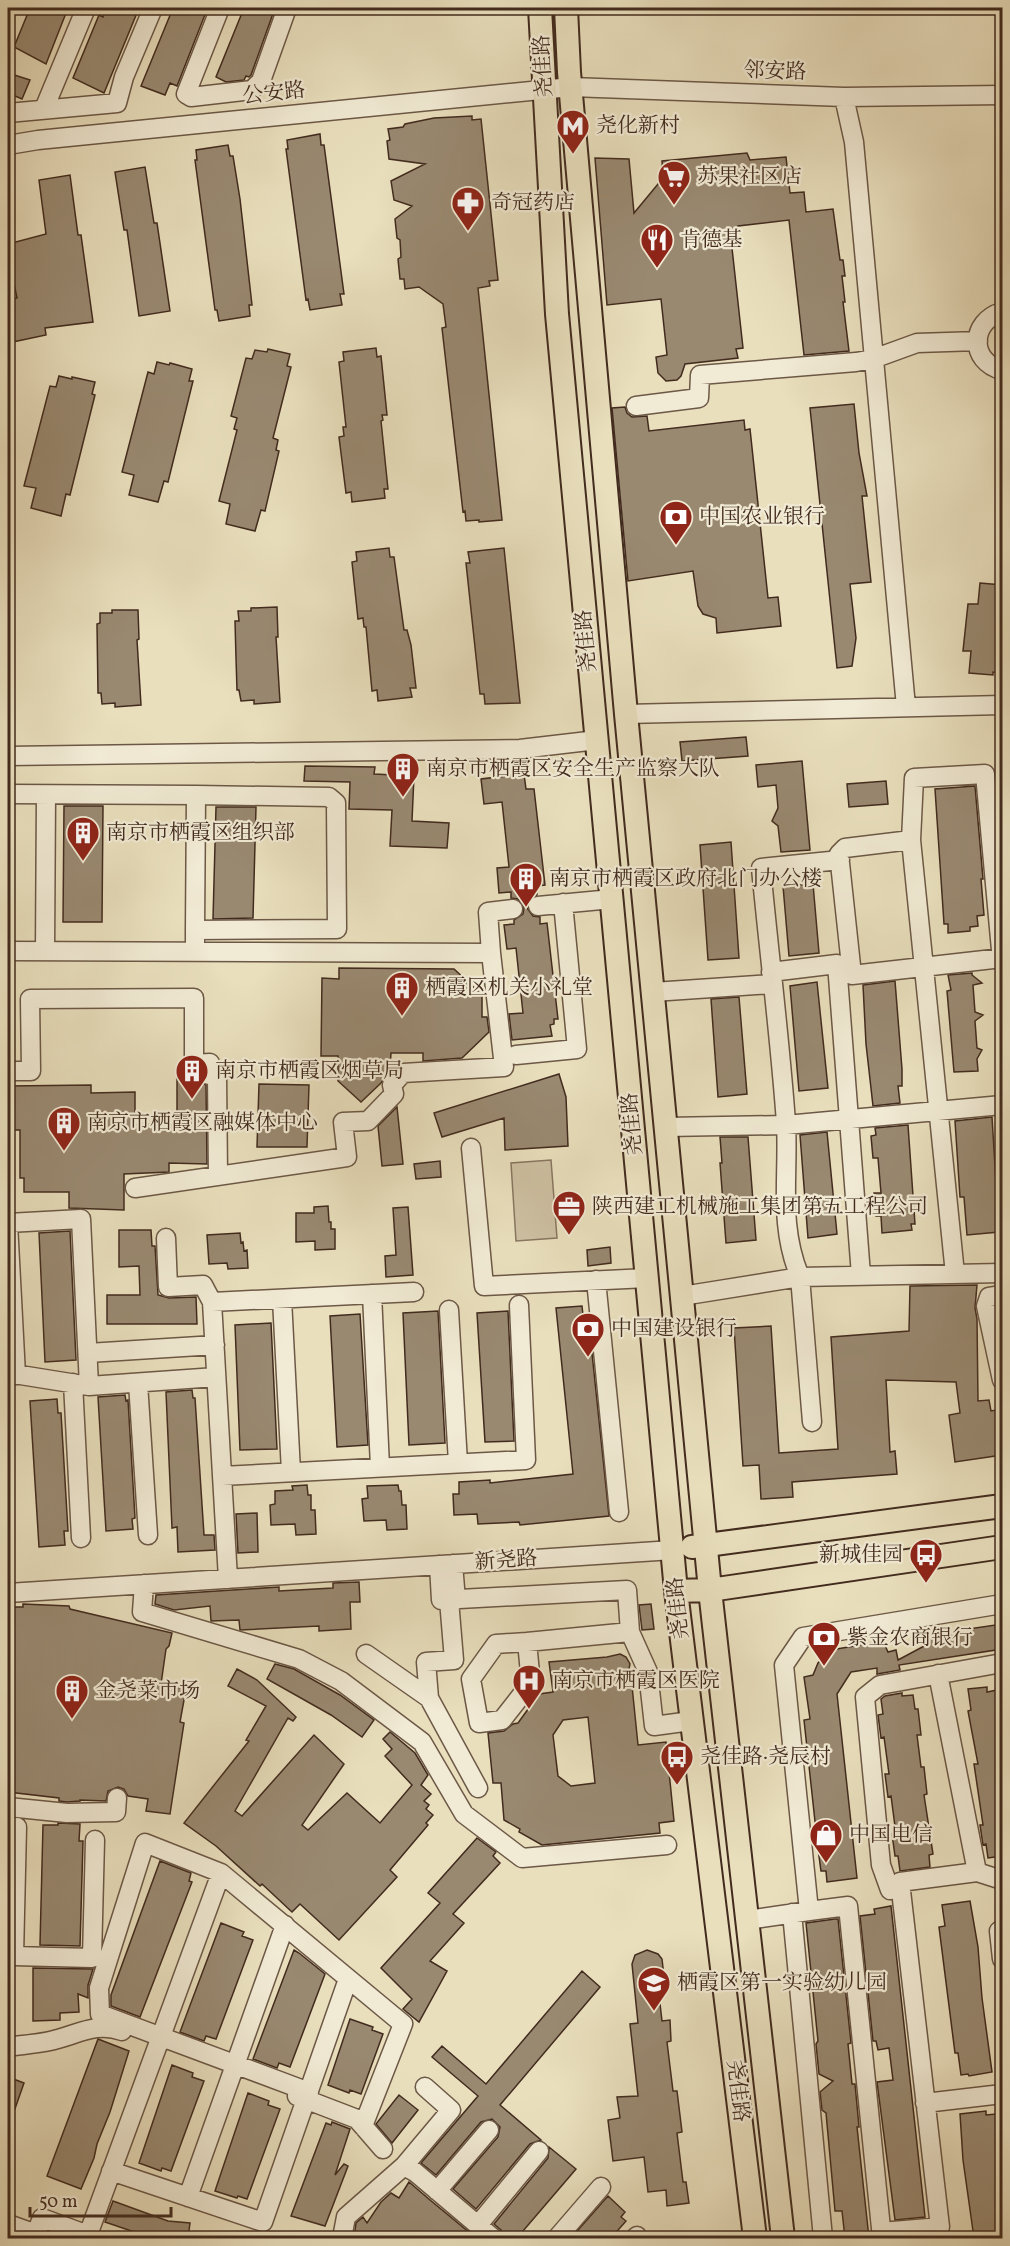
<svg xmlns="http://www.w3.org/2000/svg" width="1010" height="2246" font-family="Vollkorn,'Noto Serif SC',serif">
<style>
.green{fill:#cdc0a2;stroke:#887660;stroke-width:1.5}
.building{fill:#998971;stroke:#422b1e;stroke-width:1.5;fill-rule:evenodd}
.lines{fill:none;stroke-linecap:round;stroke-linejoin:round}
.minor-casing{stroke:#6c5846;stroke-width:21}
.major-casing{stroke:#422b1e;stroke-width:26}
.minor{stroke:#f1ead4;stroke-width:18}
.major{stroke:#e9dfbd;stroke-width:22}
.labels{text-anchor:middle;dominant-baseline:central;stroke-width:4.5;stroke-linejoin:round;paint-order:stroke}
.street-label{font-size:21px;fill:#422b1e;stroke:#f1ead4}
.poi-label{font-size:21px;fill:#422b1e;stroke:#f1ead4;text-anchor:start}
</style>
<rect width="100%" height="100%" fill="#e9dfbd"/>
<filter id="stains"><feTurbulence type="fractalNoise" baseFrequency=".00333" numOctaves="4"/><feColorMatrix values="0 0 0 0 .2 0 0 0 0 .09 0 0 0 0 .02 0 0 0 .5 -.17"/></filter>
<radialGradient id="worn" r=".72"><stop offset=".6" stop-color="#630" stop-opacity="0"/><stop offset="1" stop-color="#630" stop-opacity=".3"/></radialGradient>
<path class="green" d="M551 1160 557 1238 516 1241 511 1163Z"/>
<path class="building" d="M30 8H68L46 64 14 47Z
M107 8H139L104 93 73 78 99 15 103 17Z
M173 8H194L206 12 177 86 170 83 165 95 141 86Z
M244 8H275L251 75 249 77 246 76 244 80 226 82 216 77Z
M8 73 30 80 22 99 8 93Z
M472 116V120L481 119 498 280 489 281 490 286 478 288 502 520 479 522V520L466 521 465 511 463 512 442 328 446 327 443 304 419 287 405 289 404 279H400L398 259 401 257 400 240 397 238 395 219 412 206 394 200 391 181 425 164 389 159 387 141 390 140 388 129 403 127 405 124 434 118Z
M320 134 321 145H324L344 294H340L342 305 310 310 308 299 306 300 286 149H288L287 140Z
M228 145 230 156H233L240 199 252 305H249L250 316 219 321 217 310H215L195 160H197L196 150Z
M747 153 750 160 786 157 790 193 804 192 806 212 833 209 840 260H843L845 276H842L845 302H843L849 351 804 355 789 220 738 226 731 239 743 348 736 349 738 358 685 364 681 376 677 380 666 381 658 373 656 357 667 355 661 299 607 305 595 158 629 159 634 213 663 178 662 161Z
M145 167 154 223H157L170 311 139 316 127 230H124L115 172Z
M70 175 78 235H81L93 322 45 328 46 335 8 343V300L17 298 8 254V244L46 234 39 180Z
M376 348 377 357 381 356 387 415H382L383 420 381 421 388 489H384L385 498 352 502 351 492 346 493 339 437 344 436 343 427H346L339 362 344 361 343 352Z
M268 349 290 354 287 366 291 367 273 438 278 440 276 450 279 451 265 511 261 510 255 531 226 524 230 504 219 501 237 430 234 429 237 418 231 416 246 358 252 359 255 350 267 352Z
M157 362 169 365 170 363 192 369 189 381H193L168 482 164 481 158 502 129 495 134 475 122 472 148 372 154 374Z
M59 376 72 379V377L95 382 92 394 95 395 70 495 66 494 61 516 31 508 36 488 24 486 50 386 56 387Z
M854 404 859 453 867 496H862L871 582 850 584 856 638 852 666 837 668 810 408Z
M625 407 627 413 632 417 647 416 649 431 744 420 745 430 750 429 768 598 778 597 781 626 717 633 716 618 703 614 698 606 693 571 628 581 612 408Z
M389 548 390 557H394L404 630H407L411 645 416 688H410L412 697 378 701 377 690 372 691 366 627H364L363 618 358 619 352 562 357 561 356 552Z
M504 548 520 703 485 704 484 694H480L466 563H470L468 552Z
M980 583 1002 585V673L993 672V675L969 673 971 651H963L968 604H978Z
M277 607 278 637H276L280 702 254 704V700L241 701 239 690H237L236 658 235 621H239L238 611H251V608Z
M112 610H138L139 639 137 640 141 705 115 707V703L102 704 101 693H98L97 624 100 623V613H112Z
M746 737 748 756 682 761 680 742Z
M802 761 810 850 781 852 778 826 772 821 778 808 776 785 758 787 756 765Z
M305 766 375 767 374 774 414 776 412 821 449 823 447 848 390 846 392 810 349 809 350 782 304 781Z
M524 774 526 789H534L545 885 536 886 537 895 528 901 527 908 533 916 540 917V924L547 923 558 1019H554V1024L550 1025 552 1036 512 1040 509 1014 523 1013 516 948 507 949 504 925 514 924V920L523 914 524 907 518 899 511 898V892L499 893 497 868 509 867 502 802 484 804 481 779Z
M886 781 888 804 849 807 847 784Z
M997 781H1002V842Z
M975 786 983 879H981L984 915 977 916 978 926 970 927V931L948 933V924H944L935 789Z
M64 806H103L102 922H63Z
M216 807H256L253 918 213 919Z
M731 842 739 958 708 960 700 845Z
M813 884 819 953 789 956 783 886Z
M339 968 454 969 482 995V1017H487L489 1032 462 1058 423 1061V1053H391L390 1070 381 1083 361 1102 338 1081V1056H321L322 978 339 979Z
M972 973V975L982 983 973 985 975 1012 983 1015 975 1021 977 1048 982 1050 977 1059 978 1071 954 1072 947 991 951 990 948 975Z
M895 981 902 1069V1086H898L900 1103 873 1106 866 1044 863 985Z
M817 982 828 1088 799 1091 790 986Z
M739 997 747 1094 718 1097 711 999Z
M177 1068H184L189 1074 198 1075 199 1081 206 1085 207 1164 169 1163V1172L124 1174V1210L69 1208V1192H24V1178H20V1130H8V1086L91 1085V1093L135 1092V1124L177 1125Z
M559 1074 566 1097 568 1146 505 1150 504 1118 442 1137 434 1113Z
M259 1084 309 1085 307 1147H257Z
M397 1107 403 1164 382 1166 378 1126Z
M992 1117 999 1232 967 1235 964 1197H960L955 1121Z
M908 1125 915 1224H911L912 1230 882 1233 881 1216H876L874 1193H881L878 1158H873L871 1136 876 1135 875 1128Z
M827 1132 837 1234 808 1238 800 1135Z
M720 1137H748L756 1240 726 1243 720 1163H722Z
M440 1161 441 1177 416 1179 414 1164Z
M328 1206 329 1222H331V1229H335V1249L315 1250V1241L296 1242V1213H314V1207Z
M408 1207 413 1275 386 1277 385 1256 396 1255 393 1208Z
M119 1230H151L152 1246H155L158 1295 169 1298 196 1297 197 1324H107V1295H140L139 1266 119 1267Z
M70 1231 76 1360 45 1362 39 1233Z
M240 1233 241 1243 243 1242 244 1251 247 1250 248 1268 228 1269 227 1263 209 1264 207 1235Z
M610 1247 611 1263 588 1266 587 1250Z
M977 1285 975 1308 977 1319 978 1401 989 1400 991 1411 1002 1409V1455L955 1462 949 1415 960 1413 956 1382 886 1380 890 1452 895 1451 897 1474 792 1482 793 1497 761 1499 759 1465 743 1466 734 1328 771 1326 779 1453 838 1449 831 1337 909 1331 910 1286Z
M582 1306 583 1315H588L609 1516 520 1525 519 1522 478 1524 477 1514 454 1515 453 1494H459V1482L490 1480V1483L573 1474 556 1308Z
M438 1311 445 1443 409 1445 403 1313Z
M508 1311 514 1441 485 1442 477 1313Z
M360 1314 368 1445 337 1447 330 1316Z
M271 1323 277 1449 240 1450 235 1325Z
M192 1390 193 1398H195L204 1535H214L215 1550 178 1552 177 1527 172 1528 166 1392Z
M125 1395 126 1401 128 1400 135 1518 132 1519 133 1529 106 1531 98 1397Z
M57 1399 58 1413H61L68 1531H64L65 1545 39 1547 30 1401Z
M307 1485 308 1495H311V1510H315L316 1534 296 1535 295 1524 271 1525 270 1505 275 1504V1491L293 1490 292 1486Z
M398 1485 399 1491H401L402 1505H406L407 1529 387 1530 386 1520 364 1521 362 1499 368 1498 367 1486Z
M257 1513 258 1552 238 1553 236 1514Z
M359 1582 360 1602H350L351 1629 319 1631V1626L240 1630 239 1620 211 1621 210 1606 174 1610 155 1604 156 1595 279 1587V1591L333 1588V1583Z
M23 1604 69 1606 70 1609 172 1633 169 1646 166 1649 161 1684 186 1689 180 1722 184 1723 170 1814 146 1811 148 1799 128 1796 124 1789 118 1787 108 1791 106 1801 80 1800V1801L67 1802 59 1801V1798L8 1792V1607H23Z
M651 1604 654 1629 642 1630 639 1605Z
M1002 1624V1649L899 1665 900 1670 877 1674V1668L851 1672 837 1694 857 1878 827 1882 826 1871H821L818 1849 804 1720 810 1719 804 1677 813 1675 818 1663 831 1650 883 1641 888 1652 896 1650 898 1660 928 1644V1635Z
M620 1654 626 1657 630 1664 628 1674 631 1676 638 1745 666 1742 674 1821 659 1823 660 1833 542 1845 519 1832 520 1829 504 1820 501 1783H493L488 1733 504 1731 513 1724 518 1723 539 1694 553 1692 549 1662 607 1657ZM588 1717 595 1783 571 1786 558 1776 553 1735 563 1720Z
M275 1664 294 1669 340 1695 374 1720 362 1737 331 1715 267 1679Z
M237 1669 257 1680 296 1717 293 1721 288 1718 235 1811 242 1816 314 1735 344 1764 302 1825 308 1830 347 1793 380 1823 412 1785 385 1756 392 1749 383 1739 390 1732 415 1753 428 1775 421 1785 431 1794 424 1801 429 1805 426 1809 433 1815 426 1823 428 1825 390 1870 397 1877 339 1940 300 1904 292 1912 262 1884 260 1886 216 1846 184 1823 249 1741 246 1740 266 1706 228 1686Z
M987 1687V1692L1002 1689V1856L988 1858 986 1844 983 1845 980 1825H983L974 1764H978L968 1711 971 1710 968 1689Z
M902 1693V1696L913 1695 915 1709H918L921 1735H917L921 1767H924L927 1794 924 1795 933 1854 929 1855 930 1867 900 1871 898 1856H895L892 1834H896L891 1796 888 1797 885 1774H889L884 1737 881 1738 878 1715 883 1714 881 1699 885 1696Z
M58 1823 80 1824 79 1841H83L80 1946 40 1945 43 1825H58Z
M477 1838 496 1852 493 1856 500 1863 453 1914 464 1923 430 1961 447 1971 419 2022 403 2009 412 1999 381 1968 440 1903 428 1893Z
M160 1861 191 1873 189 1881 192 1882 140 2017 111 2006V1995Z
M970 1901 978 1947 982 1998 992 2072 969 2076 968 2074 961 2075 958 2053H955L939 1927 945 1926 942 1905Z
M891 1906 925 2217 895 2220 877 2082 893 2080 889 2048 878 2050 876 2041H873L860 1916 875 1914 874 1909Z
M835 1919H838L851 2043 848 2044 852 2084H855L859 2127H857L869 2238H845L842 2211H835L826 2113 822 2110 820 2092 833 2081 819 2074 816 2044 818 2041 806 1923Z
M221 1923 244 1932 242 1936 253 1940 216 2039 206 2036 204 2041 180 2032Z
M294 1950 299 1953 325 1974 290 2067 279 2063 277 2068 253 2059Z
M647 1950 658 1954 662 1959 665 1985 658 1986 662 2021 670 2020 671 2041 667 2042 673 2091H677L682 2132 677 2133 683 2182H686L689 2203 667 2206 666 2190 648 2192 644 2157 613 2161 608 2120 620 2118 617 2097 638 2096 630 2024 638 2023 632 1964 635 1955Z
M33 1968 93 1969 88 1985V1998L78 1994 79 2012 60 2013V2020L33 2021Z
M582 1971 600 1987 500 2105 541 2140 530 2144 476 2209 453 2189 498 2137 500 2127 492 2119 481 2122 436 2175 421 2163 478 2096 432 2057 442 2046 486 2084Z
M350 2019 373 2027 372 2030 383 2034 361 2094 350 2090 349 2093 328 2085Z
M98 2039 129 2051 110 2112 97 2144 94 2158 81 2189 47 2176Z
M172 2065 193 2073 192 2077 204 2081 171 2171 162 2168 161 2171 139 2163Z
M8 2077 24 2083 10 2123 8 2122Z
M248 2093 269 2101 268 2105 280 2109 247 2199 238 2196 237 2198 215 2191Z
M399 2095 418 2110 392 2143 376 2124Z
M986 2111V2115L996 2114 1002 2179V2238H974L963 2160 960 2114Z
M332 2122 350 2129 335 2175 344 2164 348 2166 325 2226 291 2216 326 2123 331 2125Z
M549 2147 576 2169 517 2238H504L501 2230 494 2224 548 2158Z
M409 2182 430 2200 476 2238H357L359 2236 355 2231 356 2223 363 2217 367 2223 381 2202 391 2193 399 2198Z
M608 2196 625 2212 621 2217 626 2221 611 2238H571Z
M113 2201 168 2221 190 2223 188 2238H152L105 2222Z"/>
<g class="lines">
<g class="minor-casing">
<path id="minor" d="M220 8 186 94 191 97 252 90 261 81 287 8
M844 97 854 142 906 707
M44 109 86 8
M8 113 117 103 124 77 153 8
M8 145 38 140 571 87 844 97 1002 95
M1002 312C970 321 969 362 1002 370
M636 406 699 398 700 375 856 362 873 359 917 343 978 341
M626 714 1002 705
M8 756 520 749 597 740
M8 794 196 795
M911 840 845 848 839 854 852 975 1002 958
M538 906 612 899
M195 930 337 929 336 803 329 797 196 795 195 930V952
M8 951 491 953 488 912 513 909
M45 951 46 795
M771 972 837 964 861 1275
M653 992 772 984
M516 1055 577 1049 563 903
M8 1071H31L30 999 194 998V1064L210 1063 209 1075H217L218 1176
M666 1127 786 1125 1002 1105
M471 1148 484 1286 647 1278
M135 1188 347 1157 343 1122 368 1121 394 1094 392 1085 403 1073 504 1067 491 953
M166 1238 168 1287 203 1285 212 1302 228 1579
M955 1274 911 840 914 778 985 774 1002 961
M596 1280 619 1512
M372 1294 380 1467
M1002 1295 989 1297 986 1306 1002 1380
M682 1296 800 1277 1002 1273
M282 1299 291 1472
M212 1302 414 1292
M449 1310 458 1463
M88 1353 215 1345
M8 1373 89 1386 216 1377
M16 1375 8 1223 81 1219 89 1386
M73 1383 81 1538
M138 1383 148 1535
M812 1422 800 1277C778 1224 789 1178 786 1123 780 1038 769 953 761 868L840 860
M222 1476 526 1460 519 1305
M453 1564 456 1600
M439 1565 441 1600 627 1590 630 1632 648 1672 654 1726 691 1721
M144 1584 142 1612 299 1659 341 1681 422 1742 464 1814 522 1858 667 1845
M8 1593 673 1550
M527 1642 496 1644 471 1679 479 1723 502 1720 531 1683 527 1642 630 1632
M366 1654 429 1698 478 1788
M1002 1663 880 1685 865 1697 881 1865 890 1890 900 1882 977 1872 1002 1880
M938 1674 977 1872
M429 1698 426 1662 454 1660 449 1600
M8 1807 67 1813 116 1812 117 1798
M17 1827 14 1956 92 1958 95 1840
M809 1911 848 1906 882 2238
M792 1913 823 2238
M747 1920 809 1911 784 1665 803 1637 1002 1604
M999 1931 1002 1959
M8 2047C21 2045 36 2044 50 2041 75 2036 96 2021 122 2031
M309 2092 100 2014 99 1988 145 1843 221 1873 403 2024 363 2126
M297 2096 357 2119 383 2149
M925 2103 1002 2094
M404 2166 451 2110 425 2087
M111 2171 263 2222 348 1979
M437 2191 489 2130
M188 2197 285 1925
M8 2224 36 2234 42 2218 88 2235 221 1873
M478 2225 539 2151
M881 2232 940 2227 900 1882
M342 2238 346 2217 404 2166 415 2172 493 2238
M557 2238 601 2187
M635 2238 637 2236"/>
</g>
<g class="major-casing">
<path id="major" d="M540 8 557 314 676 1591 755 2238
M566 8 569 72 626 714 710 1590 783 2238
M692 1547 1002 1506
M676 1591 710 1590 1002 1547"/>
</g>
<use href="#minor" class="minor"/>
<use href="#major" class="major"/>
</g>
<defs>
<g id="metro-pin" transform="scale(1.725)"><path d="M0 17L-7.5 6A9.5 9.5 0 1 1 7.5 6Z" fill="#8f2418" stroke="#f1ead4"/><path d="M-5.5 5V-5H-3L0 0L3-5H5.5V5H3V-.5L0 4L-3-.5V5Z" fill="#fff"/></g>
<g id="supermarket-pin" transform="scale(1.725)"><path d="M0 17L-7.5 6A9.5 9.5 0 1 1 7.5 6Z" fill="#8f2418" stroke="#f1ead4"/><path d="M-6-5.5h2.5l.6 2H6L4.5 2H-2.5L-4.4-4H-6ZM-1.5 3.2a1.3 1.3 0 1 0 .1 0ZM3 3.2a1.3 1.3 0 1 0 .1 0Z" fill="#fff"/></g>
<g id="pharmacy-pin" transform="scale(1.725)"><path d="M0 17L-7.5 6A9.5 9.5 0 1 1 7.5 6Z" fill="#8f2418" stroke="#f1ead4"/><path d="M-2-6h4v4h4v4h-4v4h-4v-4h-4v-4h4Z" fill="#fff"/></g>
<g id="restaurant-pin" transform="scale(1.725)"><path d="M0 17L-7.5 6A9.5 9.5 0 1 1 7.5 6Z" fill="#8f2418" stroke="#f1ead4"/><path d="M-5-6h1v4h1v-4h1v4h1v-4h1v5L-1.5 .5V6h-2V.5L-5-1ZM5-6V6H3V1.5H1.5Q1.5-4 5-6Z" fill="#fff"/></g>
<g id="bank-pin" transform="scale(1.725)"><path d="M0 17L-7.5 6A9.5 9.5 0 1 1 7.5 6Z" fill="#8f2418" stroke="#f1ead4"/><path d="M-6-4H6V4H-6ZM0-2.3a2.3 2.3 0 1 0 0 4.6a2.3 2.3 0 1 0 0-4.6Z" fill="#fff"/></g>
<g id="building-pin" transform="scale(1.725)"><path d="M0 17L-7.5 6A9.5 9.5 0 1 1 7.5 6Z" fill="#8f2418" stroke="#f1ead4"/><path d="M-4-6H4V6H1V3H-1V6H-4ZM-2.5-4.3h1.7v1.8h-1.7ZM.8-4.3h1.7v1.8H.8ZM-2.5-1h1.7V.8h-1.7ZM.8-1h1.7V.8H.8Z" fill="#fff"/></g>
<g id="office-pin" transform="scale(1.725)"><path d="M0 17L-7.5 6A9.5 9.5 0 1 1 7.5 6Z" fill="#8f2418" stroke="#f1ead4"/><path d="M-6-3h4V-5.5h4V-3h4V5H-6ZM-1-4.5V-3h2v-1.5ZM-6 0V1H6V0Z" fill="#fff"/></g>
<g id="bus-pin" transform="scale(1.725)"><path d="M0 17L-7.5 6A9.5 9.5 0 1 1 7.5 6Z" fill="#8f2418" stroke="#f1ead4"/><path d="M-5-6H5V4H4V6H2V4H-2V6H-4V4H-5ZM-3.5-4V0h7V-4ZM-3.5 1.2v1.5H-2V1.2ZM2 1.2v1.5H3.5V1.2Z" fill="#fff"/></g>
<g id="hospital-pin" transform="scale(1.725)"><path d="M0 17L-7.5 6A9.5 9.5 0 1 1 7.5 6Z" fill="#8f2418" stroke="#f1ead4"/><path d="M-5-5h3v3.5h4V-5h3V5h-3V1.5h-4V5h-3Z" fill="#fff"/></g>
<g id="shop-pin" transform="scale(1.725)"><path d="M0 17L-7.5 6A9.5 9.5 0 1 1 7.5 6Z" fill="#8f2418" stroke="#f1ead4"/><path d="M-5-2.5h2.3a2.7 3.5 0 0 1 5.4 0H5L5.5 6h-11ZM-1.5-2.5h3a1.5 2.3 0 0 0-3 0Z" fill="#fff"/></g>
<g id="school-pin" transform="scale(1.725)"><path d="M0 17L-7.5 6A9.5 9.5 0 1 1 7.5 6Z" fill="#8f2418" stroke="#f1ead4"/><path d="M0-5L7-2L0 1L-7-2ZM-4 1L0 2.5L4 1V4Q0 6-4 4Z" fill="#fff"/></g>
</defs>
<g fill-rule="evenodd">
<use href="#metro-pin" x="573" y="126"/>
<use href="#supermarket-pin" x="674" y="177"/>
<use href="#pharmacy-pin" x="468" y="203"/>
<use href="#restaurant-pin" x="657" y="240"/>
<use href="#bank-pin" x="676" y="517"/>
<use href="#building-pin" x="403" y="769"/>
<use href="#building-pin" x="83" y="833"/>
<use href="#building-pin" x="526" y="879"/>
<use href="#building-pin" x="402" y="988"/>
<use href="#building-pin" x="192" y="1071"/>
<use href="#building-pin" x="64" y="1123"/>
<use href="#office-pin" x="569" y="1207"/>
<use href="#bank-pin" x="588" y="1329"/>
<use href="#bus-pin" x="926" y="1555"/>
<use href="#bank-pin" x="824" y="1638"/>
<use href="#hospital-pin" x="529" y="1681"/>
<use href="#building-pin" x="72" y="1691"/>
<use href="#bus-pin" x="677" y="1757"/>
<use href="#shop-pin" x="826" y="1835"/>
<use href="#school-pin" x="654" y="1983"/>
</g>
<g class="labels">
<g class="street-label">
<text transform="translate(544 66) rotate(-93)">尧佳路</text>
<text transform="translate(775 72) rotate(2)">邻安路</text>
<text transform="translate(274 94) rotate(-6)">公安路</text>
<text transform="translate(587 641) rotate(-95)">尧佳路</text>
<text transform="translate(633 1124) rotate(-95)">尧佳路</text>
<text transform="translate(506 1561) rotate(-4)">新尧路</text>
<text transform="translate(679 1608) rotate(-96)">尧佳路</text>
<text transform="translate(737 2091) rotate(83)">尧佳路</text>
</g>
<g class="poi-label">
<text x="596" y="126">尧化新村</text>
<text x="697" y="177">苏果社区店</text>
<text x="491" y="203">奇冠药店</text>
<text x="680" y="240">肯德基</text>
<text x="699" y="517">中国农业银行</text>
<text x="426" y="769">南京市栖霞区安全生产监察大队</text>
<text x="106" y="833">南京市栖霞区组织部</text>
<text x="549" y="879">南京市栖霞区政府北门办公楼</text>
<text x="425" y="988">栖霞区机关小礼堂</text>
<text x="215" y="1071">南京市栖霞区烟草局</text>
<text x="87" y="1123">南京市栖霞区融媒体中心</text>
<text x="592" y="1207">陕西建工机械施工集团第五工程公司</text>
<text x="611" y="1329">中国建设银行</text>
<text x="903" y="1555" text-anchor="end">新城佳园</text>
<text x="847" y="1638">紫金农商银行</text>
<text x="552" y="1681">南京市栖霞区医院</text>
<text x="95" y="1691">金尧菜市场</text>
<text x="700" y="1757">尧佳路·尧辰村</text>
<text x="849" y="1835">中国电信</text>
<text x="677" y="1983">栖霞区第一实验幼儿园</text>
</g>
</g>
<rect width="1010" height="2246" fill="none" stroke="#e9dfbd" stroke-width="30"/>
<rect x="9" y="9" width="992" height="2228" fill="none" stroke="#422b1e" stroke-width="3"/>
<rect x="15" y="15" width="980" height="2216" fill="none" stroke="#422b1e" stroke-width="1.5"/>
<path d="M30 2207v9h141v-9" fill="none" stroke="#422b1e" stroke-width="3"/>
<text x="39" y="2207" font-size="18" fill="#422b1e" stroke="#f1ead4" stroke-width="4.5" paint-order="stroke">50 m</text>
<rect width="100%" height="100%" filter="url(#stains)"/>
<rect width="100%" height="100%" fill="url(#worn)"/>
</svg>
